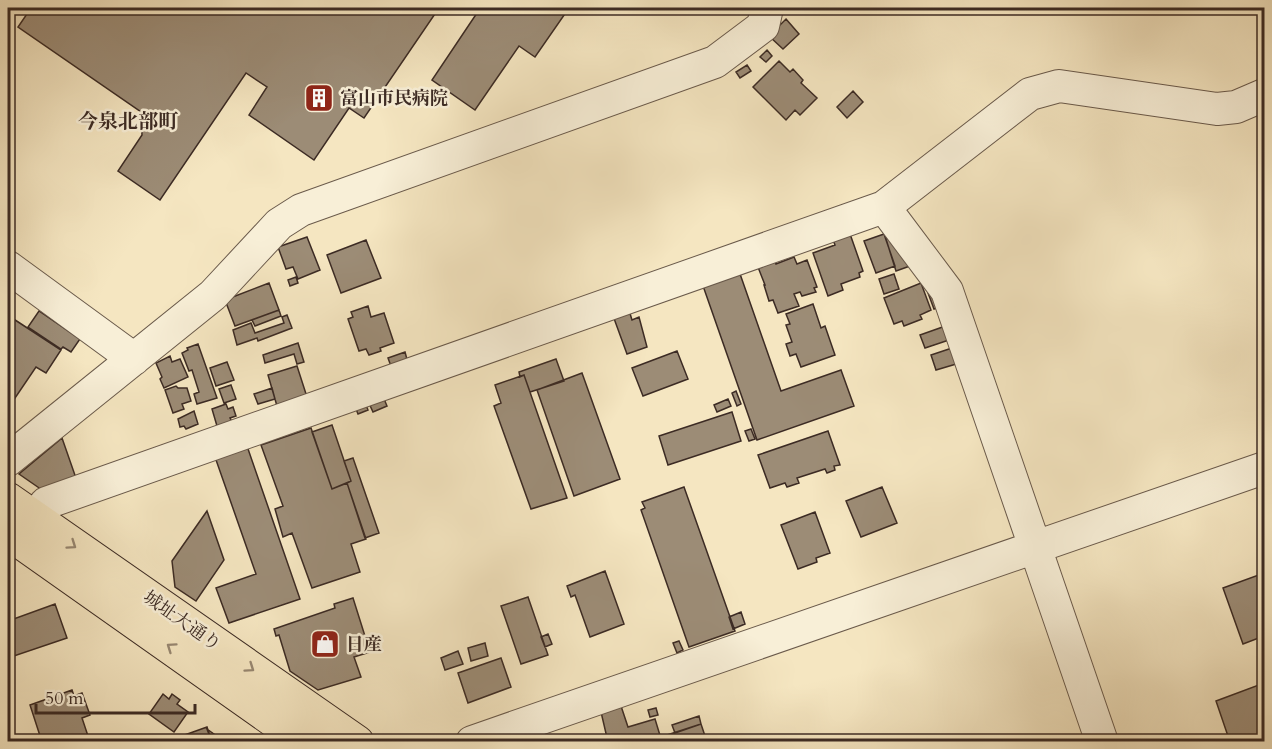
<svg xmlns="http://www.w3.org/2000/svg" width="1272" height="749" font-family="Cardo,'Noto Serif JP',serif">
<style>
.building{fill:#9c8c76;stroke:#3c2b24;stroke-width:1.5}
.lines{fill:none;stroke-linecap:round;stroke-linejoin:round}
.minor-casing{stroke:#6a5a4b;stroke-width:34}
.highway-casing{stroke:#3c2b24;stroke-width:35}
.minor{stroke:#f8efd7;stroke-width:32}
.highway{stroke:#f5e6c1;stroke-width:33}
.oneway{stroke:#988872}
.labels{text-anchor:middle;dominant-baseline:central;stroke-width:5;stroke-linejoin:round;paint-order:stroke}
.poi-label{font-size:18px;font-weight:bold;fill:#3c2b24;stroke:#f8efd7;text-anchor:start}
.street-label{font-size:18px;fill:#3c2b24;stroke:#f8efd7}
.neighbourhood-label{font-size:20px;font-weight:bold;fill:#3c2b24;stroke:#f8efd7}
</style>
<rect width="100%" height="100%" fill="#f5e6c1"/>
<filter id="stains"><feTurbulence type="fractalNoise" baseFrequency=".00333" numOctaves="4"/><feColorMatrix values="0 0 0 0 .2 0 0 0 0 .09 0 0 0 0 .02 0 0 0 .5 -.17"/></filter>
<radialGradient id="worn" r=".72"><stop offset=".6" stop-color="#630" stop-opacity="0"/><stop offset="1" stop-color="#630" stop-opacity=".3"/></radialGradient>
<path class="building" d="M31 8H439L364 118 349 108 314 160 249 115 267 87 246 73 160 200 118 171 142 135 141 112 18 27Z
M475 8H569L535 57 519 46 475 110 432 80 479 10Z
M786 19 799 34 783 49 769 36Z
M767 50 772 56 766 62 760 57Z
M779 61 790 72 793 69 803 80 801 83 817 98 800 115 795 110 786 120 753 87Z
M747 65 751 71 740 78 736 72Z
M853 91 863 102 847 118 837 107Z
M849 231 863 271 859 273 860 277 841 284 843 290 828 296 813 253 835 245 832 237Z
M884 234 895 266 876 273 864 241Z
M899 234 910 266 896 271 886 239Z
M307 237 320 270 298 279 293 267 286 269 278 247Z
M366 240 381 278 341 293 327 255Z
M773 256 776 264 794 257 797 264 807 260 817 287 814 288 816 292 802 296 800 292 794 294 799 306 778 313 773 300 769 301 764 285H765L756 262Z
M739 271 781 391 841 370 854 406 757 440 702 283Z
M894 274 899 289 884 294 879 279Z
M296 277 298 283 290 286 288 280Z
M269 283 279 310 235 326 225 300Z
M921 283 931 310 920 315 922 319 904 326 902 321 894 324 884 298Z
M937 289 944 306 934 309 928 293Z
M813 304 821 328 825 326 835 355 801 367 796 354 790 356 786 344 792 342 786 325 790 324 786 314Z
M368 306 371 317 384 313 394 343 380 348 381 351 369 355 366 349 359 351 348 319 353 317 351 312Z
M628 307 632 320 639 317 647 347 627 354 612 313Z
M279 310 281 316 255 326 252 320Z
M39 311 80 339 71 352 63 347 61 349 28 327Z
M287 315 292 328 258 341 257 338 237 345 233 330 251 323 255 333 284 323 282 317Z
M9 316 61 350 46 373 36 367 11 404 8 402Z
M951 324 955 338 925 348 920 335Z
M298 343 304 362 297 364 294 354 265 363 263 355Z
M198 344 217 398 197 404 194 394 199 392 192 370 189 371 182 353 188 350 187 348Z
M958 346 963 362 936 370 931 355Z
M677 351 688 379 643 396 632 368Z
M405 352 408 363 392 369 388 358Z
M170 356 172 362 180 359 188 377 164 388 160 379 162 377 156 363Z
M556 359 564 381 530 392 524 375 520 377 519 372Z
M227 362 234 380 216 386 210 368Z
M297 366 307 397 277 406 268 375Z
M582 373 620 479 574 496 537 390Z
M524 375 567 498 531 509 494 406 501 403 495 385Z
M231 385 236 399 224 403 219 389Z
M176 386 178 388H187L191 401 182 404 184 409 173 413 165 390Z
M272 388 275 399 258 404 254 394Z
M736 391 741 404 737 406 732 393Z
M382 394 387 406 373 412 368 401Z
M728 399 731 406 717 412 714 405Z
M364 400 368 410 358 414 356 409Z
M226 404 228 409 233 407 236 416 230 418 232 422 217 426 212 409Z
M194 411 198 424 186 429 184 426 180 427 178 419Z
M732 412 741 441 668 465 659 436Z
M332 425 351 481 332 489 312 432Z
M311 428 332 489 347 483 366 539 351 544 360 572 312 588 292 533 283 537 275 509 283 506 261 445Z
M751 429 755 439 749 441 745 431Z
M828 431 840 465 834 466 835 470 827 473 825 469 797 478 799 483 787 487 785 483 770 488 758 455Z
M62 438 77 481 45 492 19 474Z
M247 446 300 599 229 623 216 588 256 574 215 457Z
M353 458 379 533 365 538 347 483 351 481 344 461Z
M684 487 735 631 689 647 641 510 645 508 642 502Z
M882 487 897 523 861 537 846 501Z
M207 511 224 560 196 601 175 587 172 561Z
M815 512 830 553 816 558 817 562 798 569 781 525Z
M605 571 624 624 590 637 575 595 571 597 567 586Z
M1264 573V636L1243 644 1223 588Z
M528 597 548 655 521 664 501 606Z
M353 598 370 652 354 657 361 677 318 690 290 671 279 635 276 636 274 629 335 608 334 604Z
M55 604 67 638 8 658V621Z
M741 612 745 624 733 629 729 617Z
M548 634 552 644 545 647 541 637Z
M679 641 683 650 677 653 673 643Z
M485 643 488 656 471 661 468 648Z
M458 651 463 664 445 670 441 658Z
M501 658 511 687 468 703 458 673Z
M1264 683V742H1230L1216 701Z
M72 690 74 696 82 693 90 715 82 718 90 742H42L30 705Z
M163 694 169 699 172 694 180 700 177 704 188 712 174 732 149 714Z
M621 706 628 727 655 719 662 742H608L601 712Z
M656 708 658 715 650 717 648 710Z
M699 716 701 724 675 733 672 725Z
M701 724 707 742H669L667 735Z
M207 727 212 742H165Z
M207 729 225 742H212Z"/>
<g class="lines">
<g class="minor-casing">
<path id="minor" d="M884 207 947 291 1102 742
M8 267 134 359
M8 460 213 295 279 224 301 210 715 62 763 26 767 8
M34 519 46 503 884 207 1030 94 1059 86 1217 109 1236 107 1264 95
M472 742 1264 468"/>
</g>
<g class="highway-casing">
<path id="highway" d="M8 499 357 742
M8 533 304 742"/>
</g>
<use href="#minor" class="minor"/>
<use href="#highway" class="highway"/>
</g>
<defs><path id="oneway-chevron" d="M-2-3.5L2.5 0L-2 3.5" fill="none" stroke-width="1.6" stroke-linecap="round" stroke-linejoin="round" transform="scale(1.5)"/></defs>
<g class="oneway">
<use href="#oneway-chevron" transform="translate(72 545) rotate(35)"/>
<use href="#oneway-chevron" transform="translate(171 647) rotate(-145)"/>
<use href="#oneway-chevron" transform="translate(250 668) rotate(35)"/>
</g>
<defs>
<g id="building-square" transform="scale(1.5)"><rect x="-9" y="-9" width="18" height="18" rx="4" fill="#8f2418" stroke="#f8efd7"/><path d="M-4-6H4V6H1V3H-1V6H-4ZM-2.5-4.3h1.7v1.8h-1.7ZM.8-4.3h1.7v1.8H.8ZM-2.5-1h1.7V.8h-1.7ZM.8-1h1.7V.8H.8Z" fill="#fff"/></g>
<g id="shop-square" transform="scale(1.5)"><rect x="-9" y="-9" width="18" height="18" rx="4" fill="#8f2418" stroke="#f8efd7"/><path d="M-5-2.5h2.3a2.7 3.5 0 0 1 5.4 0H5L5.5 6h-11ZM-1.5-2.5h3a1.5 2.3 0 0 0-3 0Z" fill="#fff"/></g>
</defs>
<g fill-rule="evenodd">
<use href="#building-square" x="319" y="98"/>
<use href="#shop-square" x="325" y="644"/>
</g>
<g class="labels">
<g class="poi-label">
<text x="340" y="98">富山市民病院</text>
<text x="346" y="644">日産</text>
</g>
<g class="street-label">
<text transform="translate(182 621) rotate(35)">城址大通り</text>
</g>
<g class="neighbourhood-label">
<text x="128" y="121">今泉北部町</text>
</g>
</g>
<rect width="1272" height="749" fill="none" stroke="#f5e6c1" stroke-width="30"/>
<rect x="9" y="9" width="1254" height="731" fill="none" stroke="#3c2b24" stroke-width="3"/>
<rect x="15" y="15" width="1242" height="719" fill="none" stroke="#3c2b24" stroke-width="1.5"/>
<path d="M36 704v9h159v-9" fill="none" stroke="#3c2b24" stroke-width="3"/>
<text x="45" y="704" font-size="18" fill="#3c2b24" stroke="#f8efd7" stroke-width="4.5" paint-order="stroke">50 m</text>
<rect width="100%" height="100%" filter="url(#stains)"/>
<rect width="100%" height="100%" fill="url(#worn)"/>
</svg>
